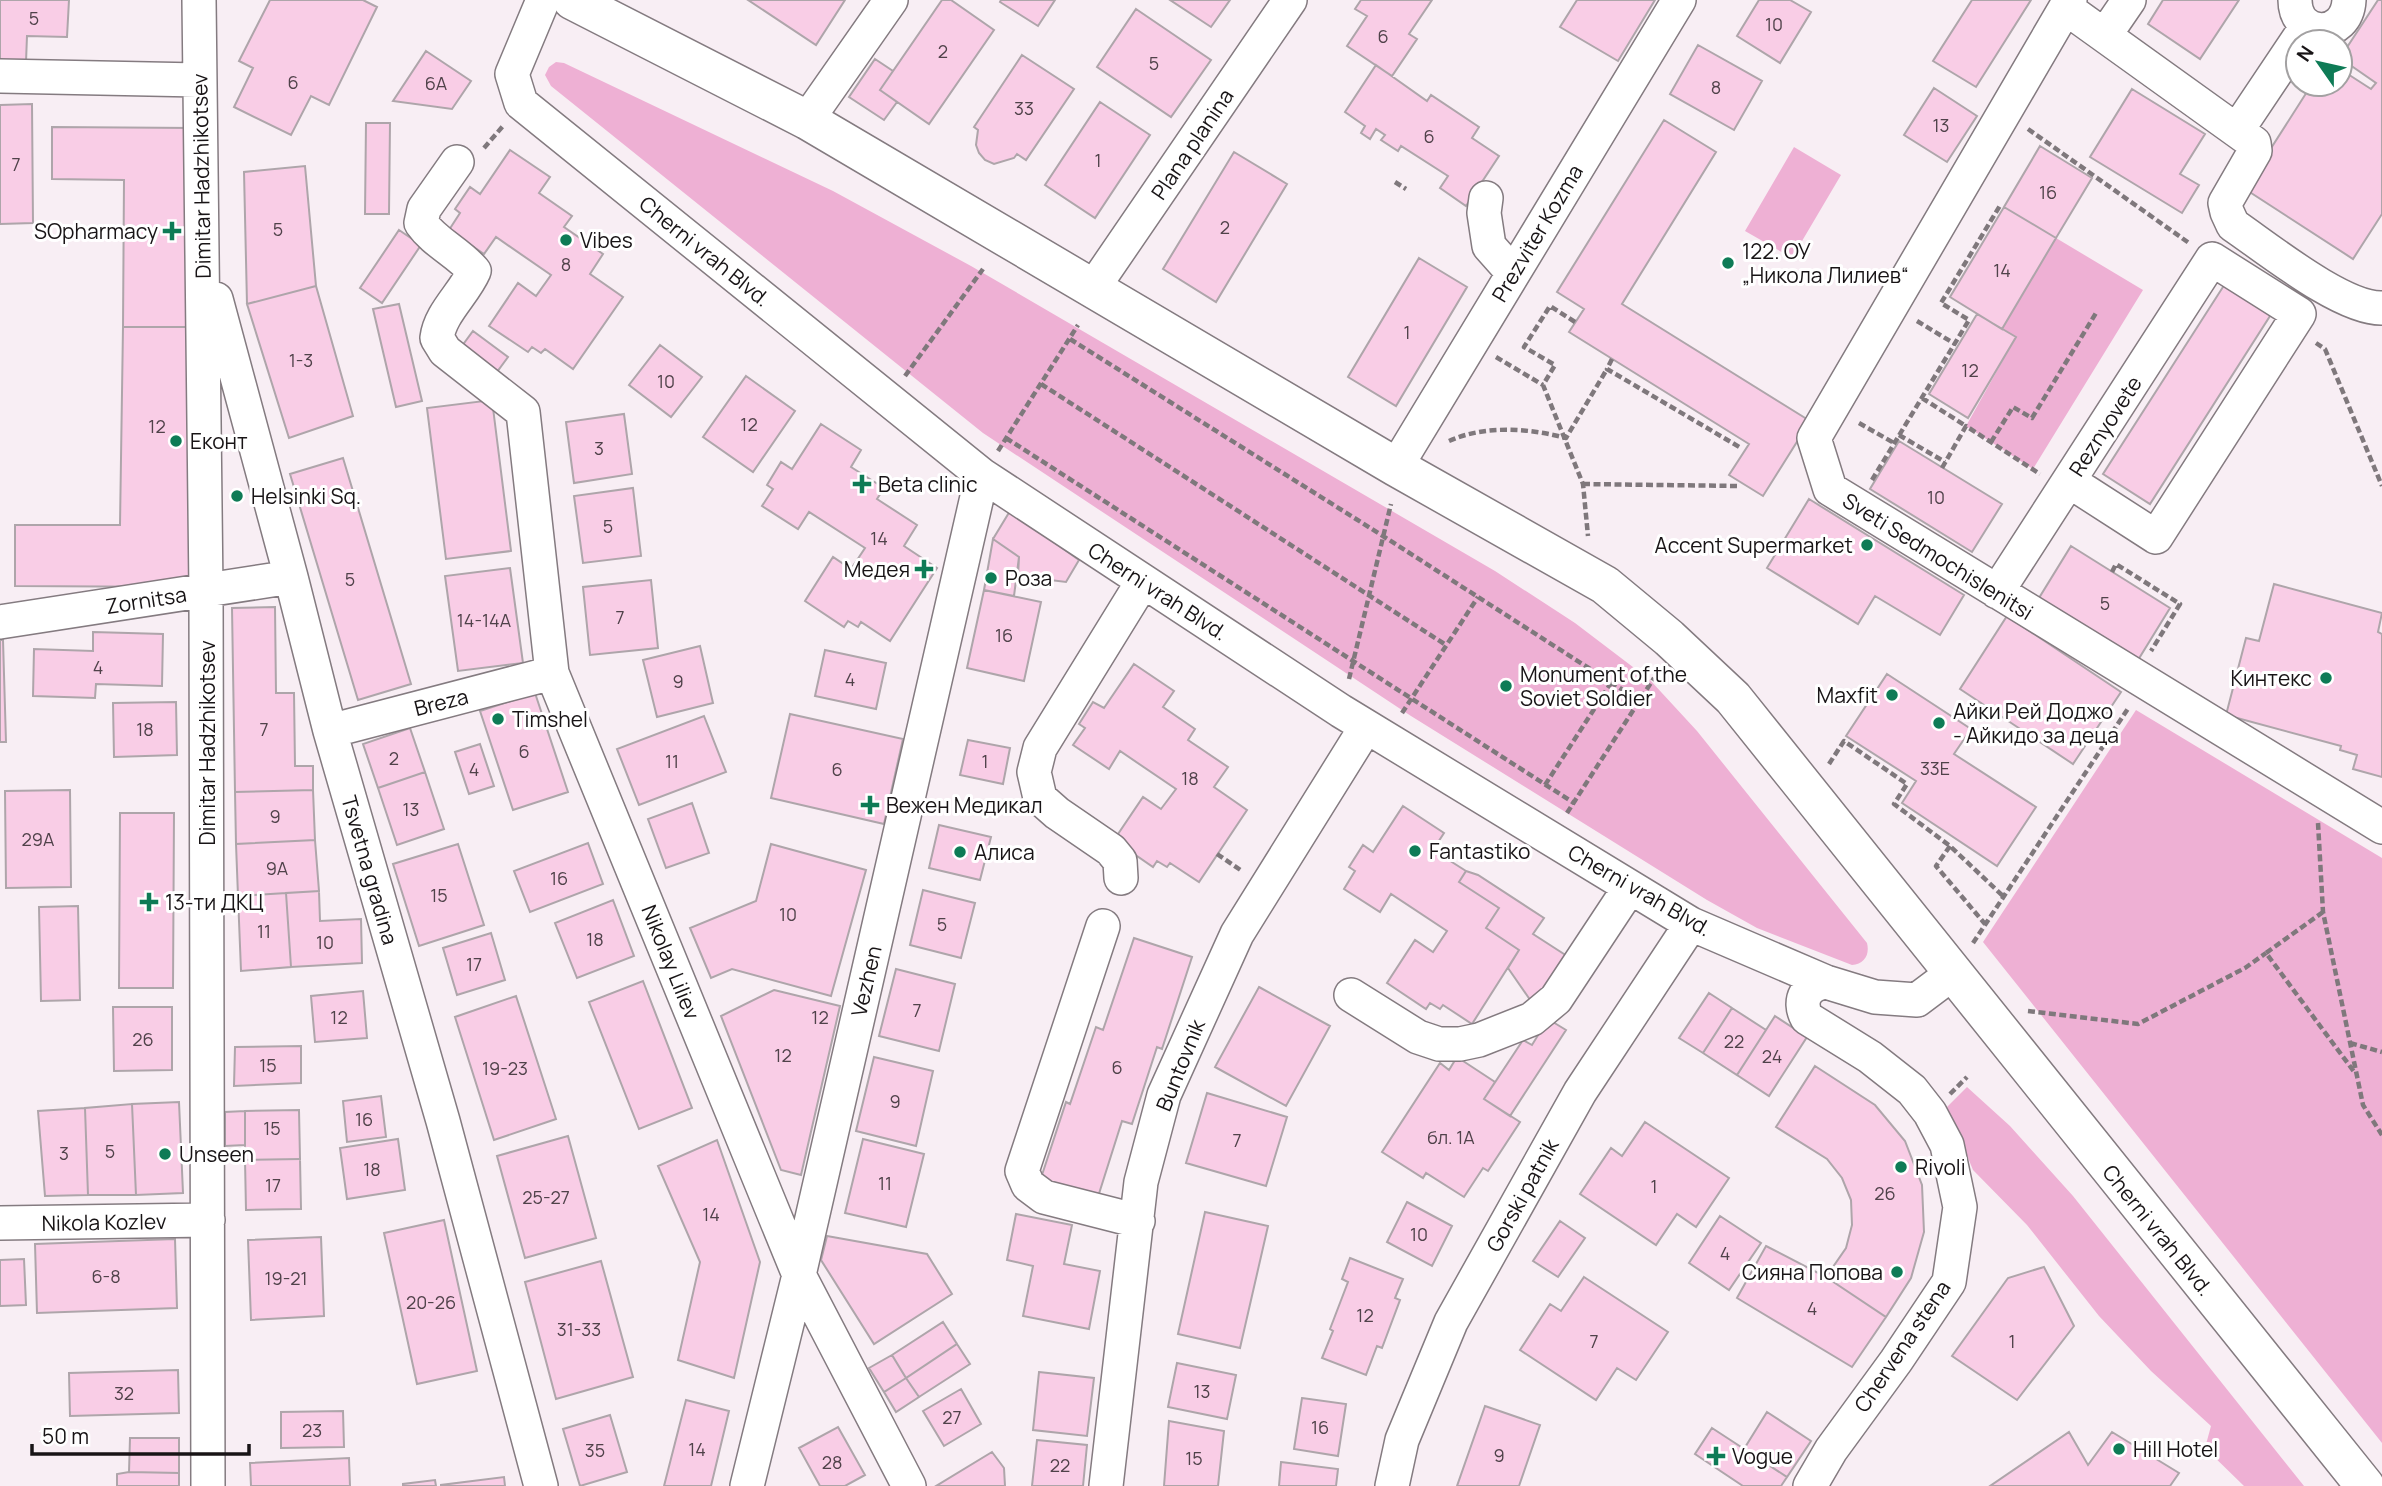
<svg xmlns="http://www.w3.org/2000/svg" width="2382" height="1486" font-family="Manrope,sans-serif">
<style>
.green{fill:#eeb0d4}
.building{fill:#f9cde6;stroke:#aea5aa;stroke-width:2}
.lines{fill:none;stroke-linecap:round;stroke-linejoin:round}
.minor-casing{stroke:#847b80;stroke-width:36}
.major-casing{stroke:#847b80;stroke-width:41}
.path{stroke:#7f787c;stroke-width:4.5;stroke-dasharray:7 3.5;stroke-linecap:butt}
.minor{stroke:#fff;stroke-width:33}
.major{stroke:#fff;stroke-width:38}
.poi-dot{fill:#0e7b56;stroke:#fff;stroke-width:2.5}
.labels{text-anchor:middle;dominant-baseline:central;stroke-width:6;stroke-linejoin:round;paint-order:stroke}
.number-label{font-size:18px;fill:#50424a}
.street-label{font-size:21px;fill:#181416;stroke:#fff}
.poi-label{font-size:21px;fill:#181416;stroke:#fff;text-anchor:start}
</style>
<rect width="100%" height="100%" fill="#f8eef4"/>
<path class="green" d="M556 62 564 63 833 191 971 266 1495 571 1575 623 1650 680 1697 731 1867 943C1870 955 1864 964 1852 965L1757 928 1707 900 1411 716 983 433 551 86 545 75 549 67Z
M1794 147 1841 175 1792 258 1745 231Z
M2056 238 2143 290 2033 469 1966 426 2016 337 2002 329Z
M2136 710 2382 858V1443L1983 942Z
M1967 1087 2010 1126 2073 1196 2304 1486H2244L2205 1448 2211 1426 2151 1371 2099 1316 2027 1225 1973 1170 1947 1107Z"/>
<path class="building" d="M0 0H69L67 37 27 36 26 62 0 60Z
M270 0H363L377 7 329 105 311 96 291 135 234 107 253 68 239 61Z
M748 0H845L816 45Z
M942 0H951L994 30 929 124 880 90Z
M1001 0H1055L1038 26 1000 2Z
M1170 0H1230L1211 27Z
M1361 0H1432L1409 34 1417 39 1392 76 1347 46 1367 16 1355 9Z
M1577 0H1655L1618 61 1560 27Z
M1759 0H1790L1811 12 1780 63 1737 36Z
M1972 0H2031L1976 87 1933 61Z
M2163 0H2239L2200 59 2148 24Z
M2378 0H2382V214L2353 259 2245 189 2312 84H2340V69L2371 89 2376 83 2340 58Z
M1136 9 1211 60 1171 117 1097 67Z
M1698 45 1762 81 1734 130 1670 94Z
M426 51 471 81 452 109 393 101Z
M1022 55 1074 89 1026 160 1017 154 1014 158 994 164 985 160 979 153 976 145 978 130 974 127Z
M875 59 893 71 880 90 897 102 884 120 849 97Z
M1376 65 1427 101 1431 95 1479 127 1472 138 1499 156 1466 206 1440 188 1448 176 1401 146 1398 151 1381 140 1385 135 1376 129 1370 139 1361 133 1365 126 1345 112Z
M1934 88 1977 116 1947 162 1904 135Z
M2132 89 2205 134 2180 174 2199 185 2182 213 2090 157Z
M1100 102 1150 135 1095 218 1045 185Z
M32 104 33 223 0 224V105Z
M1664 120 1716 152 1622 304 1810 421 1763 496 1729 475 1749 444 1569 332 1584 309 1557 292Z
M366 123H390L389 214H365Z
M52 127 194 128 192 327H123L124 180 52 179Z
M2040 146 2092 178 2056 238 2004 207Z
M510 150 550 177 539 193 572 216 564 227 603 254 590 274 623 297 573 369 545 349 541 353 532 347 528 352 489 326 518 283 536 296 551 275 496 237 484 254 449 230 460 213 455 209 470 187 480 194Z
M1234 152 1287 184 1216 302 1163 269Z
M305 166 316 286 247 304 244 172Z
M2004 207 2056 238 2002 329 1950 297Z
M399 230 421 245 382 303 360 288Z
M1419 258 1467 287 1396 406 1348 377Z
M2230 276 2277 305 2150 504 2103 474Z
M316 286 353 416 289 438 247 304Z
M399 304 422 401 396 407 373 309Z
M1977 314 2016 337 1968 418 1929 394Z
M123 327H192L191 587 15 586V525H120Z
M473 331 508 357 494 376 459 350Z
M660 345 702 377 671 417 629 385Z
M746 376 795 411 753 472 703 437Z
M492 400 511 551 446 559 427 408Z
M624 414 632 474 574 483 566 422Z
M821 424 861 450 851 467 884 488 877 499 917 525 904 546 937 568 890 641 861 622 858 627 848 621 844 627 805 601 833 557 851 569 865 548 809 512 798 529 762 506 773 489 767 485 781 462 792 469Z
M1899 441 2002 504 1972 552 1870 489Z
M343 458 411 684 358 700 290 474Z
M633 488 641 556 583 563 574 496Z
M1809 499 1964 595 1940 635 1875 596 1858 624 1767 568Z
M1010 511 1079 560 1066 582 1018 576 1019 557 993 539Z
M993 539 1019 557 1014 596 984 590Z
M2071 546 2170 608 2138 660 2039 598Z
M510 568 523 663 458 671 445 576Z
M651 580 658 648 590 655 583 587Z
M2274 584 2382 613 2378 632 2382 634V777L2353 769 2357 755 2340 750 2341 746 2226 715 2246 638 2259 641Z
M984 590 1041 602 1024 681 967 668Z
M275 607 276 693H294L295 766H313V790L235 792 232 608Z
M2007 616 2121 692 2073 764 1960 689Z
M93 632 163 634 162 686 96 684 95 698 33 696 34 649 93 651Z
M0 640H3L6 742H0Z
M700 646 713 703 657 717 643 660Z
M825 650 886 663 876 709 815 696Z
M1134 664 1174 691 1163 707 1195 729 1188 740 1228 767 1214 787 1247 810 1199 882 1170 863 1167 867 1157 861 1153 867 1114 840 1143 797 1161 809 1176 789 1120 751 1109 769 1073 745 1085 728 1079 724 1093 702 1104 708Z
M1887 674 1971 729 1954 754 2036 807 1997 866 1902 803 1916 781 1846 736Z
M535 693 568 792 513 810 480 711Z
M176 702 177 755 114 757 113 703Z
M790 714 903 739 884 824 771 798Z
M704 716 726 772 639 805 617 749Z
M410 728 425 772 378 788 363 744Z
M968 740 1010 748 1003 784 960 775Z
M480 744 494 786 469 794 455 752Z
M425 772 444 829 397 845 378 788Z
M70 790 71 887 6 888 5 791Z
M313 790 315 840 236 844 235 792Z
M692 803 709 853 666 868 648 819Z
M1403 806 1444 833 1433 850 1466 871 1459 882 1499 908 1486 928 1519 950 1472 1024 1443 1005 1440 1009 1430 1003 1426 1009 1387 983 1415 940 1433 952 1447 931 1391 894 1380 912 1344 889 1355 871 1349 867 1363 845 1373 852Z
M120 813H174L173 988H119Z
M939 825 991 837 980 880 929 868Z
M315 840 319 891 238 896 236 844Z
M588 843 603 884 530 912 514 871Z
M458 844 484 925 419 946 393 864Z
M771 844 866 870 831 996 732 969 711 978 690 928 756 901Z
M1466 871 1478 875 1544 918 1533 934 1567 956 1535 1007 1508 968 1519 950 1486 928 1499 908 1459 882Z
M923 890 975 903 961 958 910 945Z
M319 891 320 921 361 919 362 963 291 967 286 893Z
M286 893 291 967 241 971 238 896Z
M613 900 634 956 577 978 555 923Z
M78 906 80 1000 41 1001 39 907Z
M491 933 505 980 457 995 443 948Z
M1134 938 1192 957 1162 1049 1157 1047 1132 1124 1122 1121 1097 1200 1040 1181 1066 1102 1070 1104 1096 1027 1103 1030Z
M896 969 955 984 939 1051 879 1036Z
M643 981 692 1108 639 1129 589 1002Z
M1259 987 1330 1026 1286 1106 1215 1067Z
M774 990 840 1006 801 1175 781 1170 721 1016Z
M363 991 367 1038 315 1042 311 996Z
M1709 993 1732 1008 1703 1053 1679 1038Z
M516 996 556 1119 494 1140 455 1017Z
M113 1007H172V1070L114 1071Z
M1732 1008 1766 1030 1737 1075 1703 1053Z
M1775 1016 1807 1037 1769 1096 1737 1075Z
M1548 1019 1566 1030 1510 1116 1484 1099 1523 1040 1532 1045Z
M301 1046V1083L234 1086 235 1047Z
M874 1057 933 1071 916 1146 856 1131Z
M1457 1057 1495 1082 1484 1099 1520 1122 1488 1171 1483 1168 1464 1197 1426 1173 1423 1178 1382 1152 1440 1063 1449 1070Z
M1815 1066 1875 1105 1905 1141 1922 1185 1924 1232 1911 1278 1886 1317 1826 1277 1846 1248 1852 1225 1851 1200 1842 1178 1827 1159 1776 1127Z
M1207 1093 1287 1117 1266 1186 1186 1163Z
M381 1096 386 1137 347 1142 343 1101Z
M179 1102 183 1193 136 1195 132 1104Z
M132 1104 136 1195H88L85 1108Z
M85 1108 88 1195 45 1196 38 1111Z
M299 1110 300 1159 245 1160V1111Z
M245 1111V1145L225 1146V1112Z
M1645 1122 1729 1178 1696 1227 1677 1214 1656 1245 1580 1194 1611 1148 1622 1156Z
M568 1136 596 1238 525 1258 497 1156Z
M398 1139 405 1190 347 1199 340 1148Z
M863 1139 924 1154 906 1227 845 1213Z
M717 1140 760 1262 734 1378 678 1360 700 1262 658 1166Z
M300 1159 301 1209 246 1210 245 1160Z
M1407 1202 1452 1226 1432 1266 1387 1242Z
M1205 1212 1268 1226 1240 1348 1178 1334Z
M1016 1214 1072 1225 1064 1264 1100 1271 1089 1329 1023 1316 1033 1266 1007 1260Z
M1720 1216 1761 1243 1729 1290 1689 1263Z
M444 1220 477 1371 417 1384 384 1233Z
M1560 1221 1585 1238 1558 1277 1533 1261Z
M827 1236 927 1254 952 1294 874 1344 821 1260Z
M321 1237 324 1316 251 1320 248 1240Z
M175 1239 177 1308 37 1313 35 1244Z
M1766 1246 1826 1277 1886 1317 1852 1367 1737 1298Z
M1350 1258 1403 1279 1395 1298 1400 1300 1382 1348 1377 1346 1366 1375 1322 1358 1333 1331 1330 1329 1348 1282 1342 1279Z
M24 1259 26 1305 0 1306V1260Z
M601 1261 633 1377 556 1399 525 1282Z
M2044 1267 2074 1326 2017 1400 1952 1356 2008 1278Z
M1584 1277 1668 1332 1636 1380 1617 1368 1596 1400 1520 1350 1550 1304 1561 1311Z
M943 1322 957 1344 906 1378 892 1355Z
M957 1344 970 1364 919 1397 906 1378Z
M892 1355 906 1378 884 1392 869 1368Z
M1177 1363 1236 1375 1227 1419 1168 1407Z
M178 1370 179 1413 70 1416 69 1373Z
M1039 1372 1094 1378 1087 1436 1033 1430Z
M906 1378 919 1397 896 1412 884 1392Z
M961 1389 981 1424 944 1446 923 1411Z
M1302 1398 1346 1404 1338 1456 1294 1449Z
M686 1400 729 1411 711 1486H664Z
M1485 1406 1540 1425 1519 1486H1457Z
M343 1411 344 1447 281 1448V1412Z
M1767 1412 1811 1441 1787 1477 1744 1449Z
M610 1415 627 1472 580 1486 563 1429Z
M1169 1421 1224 1431 1218 1486H1164Z
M838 1427 865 1475 845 1486H820L799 1448Z
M1712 1428 1787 1477 1781 1486H1743L1695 1454Z
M2069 1432 2088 1465 2112 1432 2179 1473 2170 1486H1990Z
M130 1438H179V1473L129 1472Z
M1037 1440 1087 1445 1083 1486H1032Z
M992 1452 1004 1468 1005 1486H936Z
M349 1458 350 1486H251L250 1463Z
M1281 1462 1338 1469 1336 1486H1279Z
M129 1472 179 1473V1486H117V1474Z
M504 1477 505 1486H441V1485Z
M435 1480 436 1486H403V1484Z"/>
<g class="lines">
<g class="minor-casing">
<path id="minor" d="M199 0 206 591 208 1486
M543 0 512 74 521 103 982 475 1341 711 1691 924 1826 982 1875 997 1917 1000 1953 973
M2070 0 1814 438 1830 489 2382 827
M2295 0C2295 39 2347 40 2349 0
M2066 8 2254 143 2255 151 2225 203 2227 212 2233 225C2267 248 2342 309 2382 308
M2105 35 2129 0
M0 76 199 80
M807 120 891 0
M2238 129 2307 26
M457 162 424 209 421 223C435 243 458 252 474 271 464 294 440 313 437 338L445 351 523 412 552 673 799 1275 909 1486
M1486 198 1484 213 1489 246 1513 273
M1093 288 1290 0
M216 299 291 577 330 731 443 1121 541 1486
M1396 467 1679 0
M1997 592 2212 259 2299 314 2156 537 2069 481
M0 622 291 577
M330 731 552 673
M1121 878 1120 861 1111 850 1057 813 1040 798 1034 772 1040 748 1143 581
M1103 926 1022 1171 1028 1185 1044 1197 1138 1221
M1351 995 1418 1037 1439 1044H1460L1479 1040 1532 1019 1556 999 1630 887
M0 1223 208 1220
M747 1486 799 1275 982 475
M1106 1486 1141 1182 1164 1095 1237 934 1366 727
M1392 1486 1402 1440 1451 1322 1580 1092 1691 924
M1810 1486 1831 1450 1896 1361 1949 1282 1960 1207 1947 1145 1930 1113 1912 1090 1870 1057 1807 1018C1797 1000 1807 984 1826 982"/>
</g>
<g class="major-casing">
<path id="major" d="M572 0 807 120 1396 467 1605 585 1669 638 1733 698 2365 1486"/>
</g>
<path class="path" d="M2028 129 2189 243
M484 148 503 126
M1395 182 1406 189
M1917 321 1955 344
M1575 322 1550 306 1524 347 1555 365 1543 385 1583 484 1588 536
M1070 339 1383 536 1640 701
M2316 343 2325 349 2382 486
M1496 357 1543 385
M1612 359 1607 369 1741 448
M905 376 983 269
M1041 384 1446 645
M1922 398 1966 426
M1859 423 1894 443
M1899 435 1945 462
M1006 438 1574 803
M1449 441C1484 425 1529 428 1566 438L1607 369
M1991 442 2013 407 2032 418 2096 313
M998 451 1078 325
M1942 468 1966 426 2040 474
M1872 480 1969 320 1941 303 2001 204
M1583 484 1739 486
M2112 572 2116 564 2180 604 2151 651
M1349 679 1391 504
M1402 713 1478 597
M1829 764 1844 741 1907 784 1894 804 1950 846 2004 897
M1545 785 1611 683
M1567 813 1654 678
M2318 823 2323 912 2363 1105 2382 1135
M1950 846 1936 866 1985 924
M1217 854 1242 871
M2323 912 2266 953 2355 1073
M1973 943 2129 707
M2028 1011 2138 1024 2245 968 2266 953
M2350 1043 2382 1052
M1950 1094 1967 1077"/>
<use href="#minor" class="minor"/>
<use href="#major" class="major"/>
</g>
<g class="poi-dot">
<path d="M168.5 220.5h7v7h7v7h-7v7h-7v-7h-7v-7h7z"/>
<circle cx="566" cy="240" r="7"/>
<circle cx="1728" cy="263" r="7"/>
<circle cx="176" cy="441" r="7"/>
<path d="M858.5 473.5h7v7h7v7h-7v7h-7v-7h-7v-7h7z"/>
<circle cx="237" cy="496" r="7"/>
<circle cx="1867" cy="545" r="7"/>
<path d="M920.5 558.5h7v7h7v7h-7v7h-7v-7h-7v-7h7z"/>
<circle cx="991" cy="578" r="7"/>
<circle cx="2326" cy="678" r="7"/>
<circle cx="1506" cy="686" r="7"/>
<circle cx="1892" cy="695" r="7"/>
<circle cx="498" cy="719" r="7"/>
<circle cx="1939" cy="723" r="7"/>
<path d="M866.5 794.5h7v7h7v7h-7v7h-7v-7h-7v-7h7z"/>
<circle cx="1415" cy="851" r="7"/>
<circle cx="960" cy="852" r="7"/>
<path d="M145.5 891.5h7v7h7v7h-7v7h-7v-7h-7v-7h7z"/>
<circle cx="165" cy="1154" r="7"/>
<circle cx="1901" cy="1167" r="7"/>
<circle cx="1897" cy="1272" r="7"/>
<circle cx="2119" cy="1449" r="7"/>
<path d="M1712.5 1445.5h7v7h7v7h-7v7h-7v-7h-7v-7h7z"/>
</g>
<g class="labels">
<g class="number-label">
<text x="34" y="18">5</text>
<text x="1774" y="24">10</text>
<text x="1383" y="36">6</text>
<text x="943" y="51">2</text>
<text x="1154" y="63">5</text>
<text x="293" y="82">6</text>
<text x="436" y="83">6А</text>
<text x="1716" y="87">8</text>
<text x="1024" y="108">33</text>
<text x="1941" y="125">13</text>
<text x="1429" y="136">6</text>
<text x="1098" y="160">1</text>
<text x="16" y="164">7</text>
<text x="2048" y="192">16</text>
<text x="1225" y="227">2</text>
<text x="278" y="229">5</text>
<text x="566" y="264">8</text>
<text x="2002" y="270">14</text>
<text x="1407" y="332">1</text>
<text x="301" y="360">1-3</text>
<text x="1970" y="370">12</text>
<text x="666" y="381">10</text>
<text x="749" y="424">12</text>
<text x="157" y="426">12</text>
<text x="599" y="448">3</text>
<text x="1936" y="497">10</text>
<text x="608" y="526">5</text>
<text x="879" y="538">14</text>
<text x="350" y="579">5</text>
<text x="2105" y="603">5</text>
<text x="620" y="617">7</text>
<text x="484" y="620">14-14А</text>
<text x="1004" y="635">16</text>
<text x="98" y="667">4</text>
<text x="850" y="679">4</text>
<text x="678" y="681">9</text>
<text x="145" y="729">18</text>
<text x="264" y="729">7</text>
<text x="524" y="751">6</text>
<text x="394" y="758">2</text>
<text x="672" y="761">11</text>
<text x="985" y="761">1</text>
<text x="1935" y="768">33E</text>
<text x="474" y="769">4</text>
<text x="837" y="769">6</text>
<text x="1190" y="778">18</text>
<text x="411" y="809">13</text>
<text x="275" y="816">9</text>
<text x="38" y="839">29А</text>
<text x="277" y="868">9А</text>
<text x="559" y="878">16</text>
<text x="439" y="895">15</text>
<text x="788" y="914">10</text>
<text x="942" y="924">5</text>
<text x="264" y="931">11</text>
<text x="595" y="939">18</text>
<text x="325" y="942">10</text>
<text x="474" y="964">17</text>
<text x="917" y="1010">7</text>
<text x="339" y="1017">12</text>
<text x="820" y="1017">12</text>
<text x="143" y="1039">26</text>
<text x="1734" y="1041">22</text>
<text x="783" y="1055">12</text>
<text x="1772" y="1056">24</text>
<text x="268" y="1065">15</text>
<text x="1117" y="1067">6</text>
<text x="505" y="1068">19-23</text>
<text x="895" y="1101">9</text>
<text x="364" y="1119">16</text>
<text x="272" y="1128">15</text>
<text x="1451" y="1137">бл. 1А</text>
<text x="1237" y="1140">7</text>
<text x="110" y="1151">5</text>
<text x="64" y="1153">3</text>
<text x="372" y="1169">18</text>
<text x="885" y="1183">11</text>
<text x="273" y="1185">17</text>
<text x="1654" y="1186">1</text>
<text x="1885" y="1193">26</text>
<text x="546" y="1197">25-27</text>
<text x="711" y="1214">14</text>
<text x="1419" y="1234">10</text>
<text x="1725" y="1253">4</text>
<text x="106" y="1276">6-8</text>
<text x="286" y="1278">19-21</text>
<text x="431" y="1302">20-26</text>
<text x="1812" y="1308">4</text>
<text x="1365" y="1315">12</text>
<text x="579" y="1329">31-33</text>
<text x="1594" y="1341">7</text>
<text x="2012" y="1341">1</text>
<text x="1202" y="1391">13</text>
<text x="124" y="1393">32</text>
<text x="952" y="1417">27</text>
<text x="1320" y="1427">16</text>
<text x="312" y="1430">23</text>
<text x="697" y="1449">14</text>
<text x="595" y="1450">35</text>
<text x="1499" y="1455">9</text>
<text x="1194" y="1458">15</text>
<text x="832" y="1462">28</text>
<text x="1060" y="1465">22</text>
</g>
<g class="street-label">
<text transform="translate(1192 144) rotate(-56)">Plana planina</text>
<text transform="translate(201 176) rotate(-91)">Dimitar Hadzhikotsev</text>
<text transform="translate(1537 233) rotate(-59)">Prezviter Kozma</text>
<text transform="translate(705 251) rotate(39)">Cherni vrah Blvd.</text>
<text transform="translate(2105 426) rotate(-57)">Reznyovete</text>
<text transform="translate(1938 556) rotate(32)">Sveti Sedmochislenitsi</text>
<text transform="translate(1158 591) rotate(33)">Cherni vrah Blvd.</text>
<text transform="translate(146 600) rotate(-9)">Zornitsa</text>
<text transform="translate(441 702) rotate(-14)">Breza</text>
<text transform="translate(207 743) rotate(-90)">Dimitar Hadzhikotsev</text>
<text transform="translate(370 870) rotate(74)">Tsvetna gradina</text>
<text transform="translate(1640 890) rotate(30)">Cherni vrah Blvd.</text>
<text transform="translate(671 962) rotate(68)">Nikolay Liliev</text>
<text transform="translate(866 981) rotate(-77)">Vezhen</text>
<text transform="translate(1180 1065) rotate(-68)">Buntovnik</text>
<text transform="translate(1522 1195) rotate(-61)">Gorski patnik</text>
<text transform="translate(104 1222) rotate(-1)">Nikola Kozlev</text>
<text transform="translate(2158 1230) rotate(51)">Cherni vrah Blvd.</text>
<text transform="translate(1902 1346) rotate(-56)">Chervena stena</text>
</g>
<g class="poi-label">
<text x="158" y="231" text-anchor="end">SOpharmacy</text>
<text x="580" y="240">Vibes</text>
<text x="1742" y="251">122. ОУ<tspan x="1742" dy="24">„Никола Лилиев“</tspan></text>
<text x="190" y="441">Еконт</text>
<text x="878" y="484">Beta clinic</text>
<text x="251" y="496">Helsinki Sq.</text>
<text x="1853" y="545" text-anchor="end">Accent Supermarket</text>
<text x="910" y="569" text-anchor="end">Медея</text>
<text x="1005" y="578">Роза</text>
<text x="1520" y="674">Monument of the<tspan x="1520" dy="24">Soviet Soldier</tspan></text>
<text x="2312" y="678" text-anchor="end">Кинтекс</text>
<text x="1878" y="695" text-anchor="end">Maxfit</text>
<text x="1953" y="711">Айки Рей Доджо<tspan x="1953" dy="24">- Айкидо за деца</tspan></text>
<text x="512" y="719">Timshel</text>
<text x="886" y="805">Вежен Медикал</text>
<text x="1429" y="851">Fantastiko</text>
<text x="974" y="852">Алиса</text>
<text x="165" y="902">13-ти ДКЦ</text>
<text x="179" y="1154">Unseen</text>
<text x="1915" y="1167">Rivoli</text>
<text x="1883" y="1272" text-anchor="end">Сияна Попова</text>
<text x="2133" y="1449">Hill Hotel</text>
<text x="1732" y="1456">Vogue</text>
</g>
</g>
<g transform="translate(2319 63) rotate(304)"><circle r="33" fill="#ffffff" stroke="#a3a1a2" stroke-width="2"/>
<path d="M0-5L12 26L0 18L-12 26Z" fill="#0e7b56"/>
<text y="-10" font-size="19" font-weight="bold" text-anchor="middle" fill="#181416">N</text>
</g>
<path d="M32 1444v10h217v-10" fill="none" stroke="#181416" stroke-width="3.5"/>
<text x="42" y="1444" font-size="21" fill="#181416" stroke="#ffffff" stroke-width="5" paint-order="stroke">50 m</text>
</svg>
